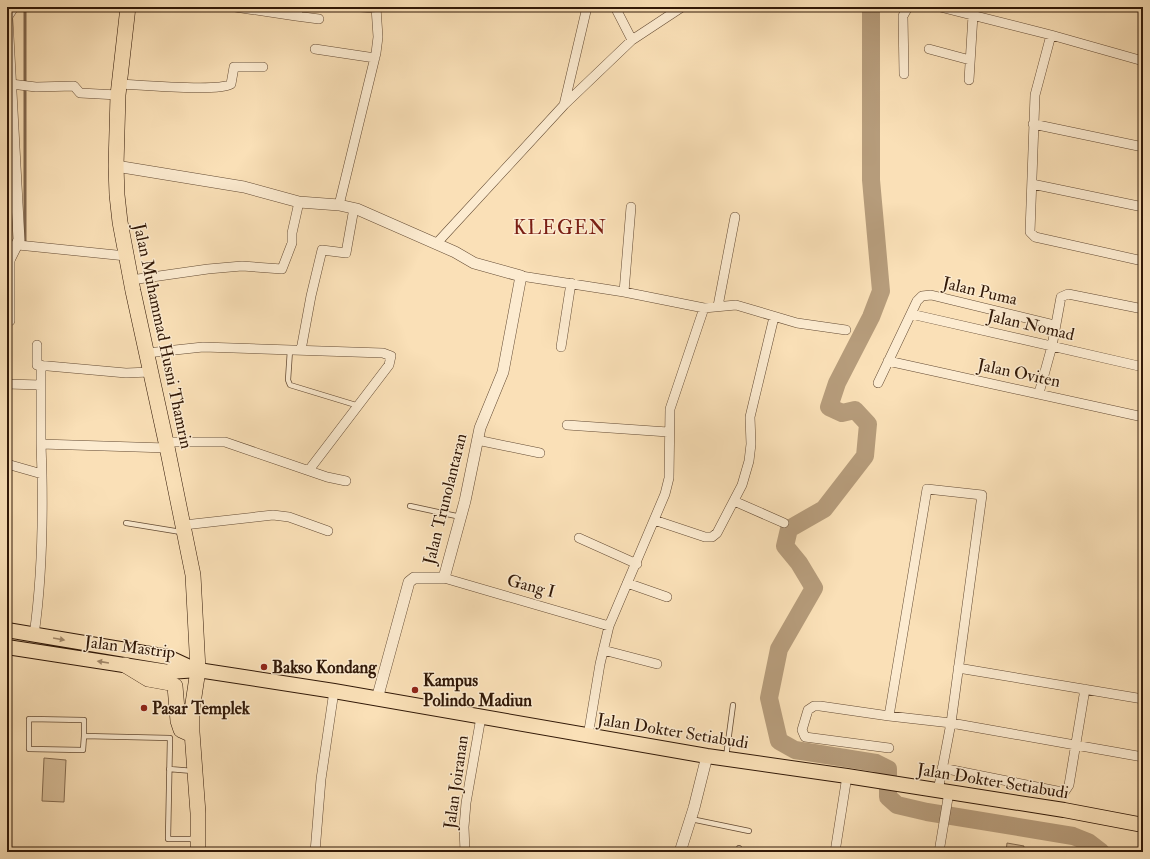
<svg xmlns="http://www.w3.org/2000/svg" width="1150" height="859" font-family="'IM FELL Double Pica',serif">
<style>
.green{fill:#d8be99;stroke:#846b50}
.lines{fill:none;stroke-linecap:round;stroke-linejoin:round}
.stream{stroke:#81674d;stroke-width:3}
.river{stroke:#b69c7b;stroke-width:18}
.service-casing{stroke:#634a33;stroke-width:6}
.minor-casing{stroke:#634a33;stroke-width:10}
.tertiary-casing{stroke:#634a33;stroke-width:12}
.primary-casing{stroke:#311807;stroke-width:16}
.trunk-casing{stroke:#311807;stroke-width:16}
.service{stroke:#fcebd0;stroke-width:4.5}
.minor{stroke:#fcebd0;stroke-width:9}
.tertiary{stroke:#fcebd0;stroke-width:11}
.primary{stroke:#fae0b7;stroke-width:14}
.trunk{stroke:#fae0b7;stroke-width:15}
.oneway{fill:#a08668}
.poi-dot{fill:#8f2418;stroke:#fcebd0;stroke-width:1.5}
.labels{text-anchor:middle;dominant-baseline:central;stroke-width:3;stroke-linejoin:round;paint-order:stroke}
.street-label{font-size:17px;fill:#311807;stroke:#fcebd0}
.poi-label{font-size:17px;font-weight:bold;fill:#311807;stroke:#fcebd0;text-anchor:start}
.quarter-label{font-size:19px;letter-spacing:1px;fill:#7a1f14;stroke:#fcebd0}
</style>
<rect width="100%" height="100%" fill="#fae0b7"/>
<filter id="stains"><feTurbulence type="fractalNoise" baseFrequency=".005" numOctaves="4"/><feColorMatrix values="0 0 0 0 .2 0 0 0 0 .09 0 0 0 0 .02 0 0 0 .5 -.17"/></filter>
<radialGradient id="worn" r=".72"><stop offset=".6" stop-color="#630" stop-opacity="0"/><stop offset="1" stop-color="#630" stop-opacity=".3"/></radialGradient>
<path class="green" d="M44 758 66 760 64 802 42 801Z
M1007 843 1024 846 1023 852H1006Z"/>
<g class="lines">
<path class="stream" d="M25 7V244"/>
<path class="river" d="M871 7V180L881 291 871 317 837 383 829 407 842 413 855 410 868 424 865 456 824 509 789 529 785 546 799 563 814 588 779 649 769 698 779 741 795 750 876 763 888 769V797L897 805 927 812 1073 836 1088 842 1101 852"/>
<g class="service-casing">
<path id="service" d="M290 350 288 380 290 385 359 406
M410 506 461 517
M126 523 181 532
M84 736 83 750 29 749V719L84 720V736L170 738 168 839H196
M726 757 733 705
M169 769 193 771
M691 819 749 831
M681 849 693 852
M738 852 739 848"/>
</g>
<g class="minor-casing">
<path id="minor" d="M235 7 296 16 299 7
M360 7 376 8
M615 7 632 40
M940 7 1051 35 1143 61
M296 16 319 19
M7 18 14 7
M1051 35 1035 95 1030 232 1035 237 1143 261
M315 49 375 58
M929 49 970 60
M904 74 903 16 908 7
M969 80 973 15
M11 84 36 87 74 86 80 93 118 95
M120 84C139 85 219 92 231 84L234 67H263
M564 105 587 7
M1033 124 1143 147
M1032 184 1143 207
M339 205 376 53 378 37 376 7
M436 244 564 105 632 40 682 7
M18 245 126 256
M521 276 624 292 704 308 736 305 797 323 846 330
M131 280 208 269 242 266 282 269 292 243V233L299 202
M624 292 631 207
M718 306 735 217
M911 314 1143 367
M10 321V258
M37 345V365L126 373 150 372
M561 347 571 283
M301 350 311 296 322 250 346 253 354 208
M147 353 203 347 383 353 391 356 389 365 309 470
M888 361 1143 417
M41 365V444
M878 383 917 301 922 296 931 295 1055 325
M7 384 41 385
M1039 393 1052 346 1061 297 1068 294 1143 309
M567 425 668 432
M477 440 540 453
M166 442H225L327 477 346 481
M7 464 42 474 41 444 167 448
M734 501 784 523
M654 520 705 537H712L717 533 742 485 749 461 751 444 750 417 774 317
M184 525 273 515 289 517 328 531
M579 538 637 564
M444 578 609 626
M627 583 667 597
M34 635C42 580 43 529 42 474
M603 650 657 664
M958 668 1143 699
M889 716 927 489 982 495 951 723 938 791
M588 736 600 664 609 626 665 494 669 478 670 409 704 308
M889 748 805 737 802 730 808 710 814 706H820L889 716 951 723 1143 757
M942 768 1057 791H1065L1069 785 1085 689
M315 852 321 779 334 691
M465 852 464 827 466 803 481 717
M835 852 847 776
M939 852 949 792"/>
</g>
<g class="tertiary-casing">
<path id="tertiary" d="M7 18 19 240 10 258H7
M116 166 244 187 299 202 339 205 357 209 455 252 474 263 521 276 503 372 480 428 465 501 444 578H414L409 582 377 699
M680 852 694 808 707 756"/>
</g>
<g class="primary-casing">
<path id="primary" d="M7 630 168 657 196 670
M7 647 169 672 198 670 334 691 707 756 847 776 1064 810 1143 825"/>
</g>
<g class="trunk-casing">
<path id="trunk" d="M128 7 118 95 116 166 117 195 120 222 133 291 166 442 193 575 198 670 192 710V732L198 813V852
M125 665 148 679 170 683 175 686 178 721 181 730 192 735"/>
</g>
<use href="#service" class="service"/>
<use href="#minor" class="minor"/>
<use href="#tertiary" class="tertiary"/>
<use href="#primary" class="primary"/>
<use href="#trunk" class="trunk"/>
</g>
<defs><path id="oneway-solid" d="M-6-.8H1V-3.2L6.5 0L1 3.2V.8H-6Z"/></defs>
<g class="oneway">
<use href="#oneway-solid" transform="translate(59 639) rotate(10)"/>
<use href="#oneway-solid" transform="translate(103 662) rotate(-171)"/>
</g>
<g class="poi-dot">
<circle cx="264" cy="667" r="4"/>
<circle cx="415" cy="690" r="4"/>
<circle cx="144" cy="708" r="4"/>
</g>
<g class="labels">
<g class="street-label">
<text transform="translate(980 291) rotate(13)">Jalan Puma</text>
<text transform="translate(1031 325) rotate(13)">Jalan Nomad</text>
<text transform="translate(163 336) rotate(78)">Jalan Muhammad Husni Thamrin</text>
<text transform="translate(1019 373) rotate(12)">Jalan Oviten</text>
<text transform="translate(445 499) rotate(-76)">Jalan Trunolantaran</text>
<text transform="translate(531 586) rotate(15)">Gang I</text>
<text transform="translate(130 647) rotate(7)">Jalan Mastrip</text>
<text transform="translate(673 731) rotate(9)">Jalan Dokter Setiabudi</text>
<text transform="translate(993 781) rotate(9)">Jalan Dokter Setiabudi</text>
<text transform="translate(456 782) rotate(-82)">Jalan Joiranan</text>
</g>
<g class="poi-label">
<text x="272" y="667">Bakso Kondang</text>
<text x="423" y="680">Kampus<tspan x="423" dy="20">Polindo Madiun</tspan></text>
<text x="152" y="708">Pasar Templek</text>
</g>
<g class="quarter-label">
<text x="560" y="228">KLEGEN</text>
</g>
</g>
<rect width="1150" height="859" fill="none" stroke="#fae0b7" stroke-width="24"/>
<rect x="8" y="8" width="1134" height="843" fill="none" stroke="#311807" stroke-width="2"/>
<rect x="12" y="12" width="1126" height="835" fill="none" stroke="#311807"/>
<rect width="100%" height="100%" filter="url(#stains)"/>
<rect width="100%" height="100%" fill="url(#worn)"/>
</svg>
